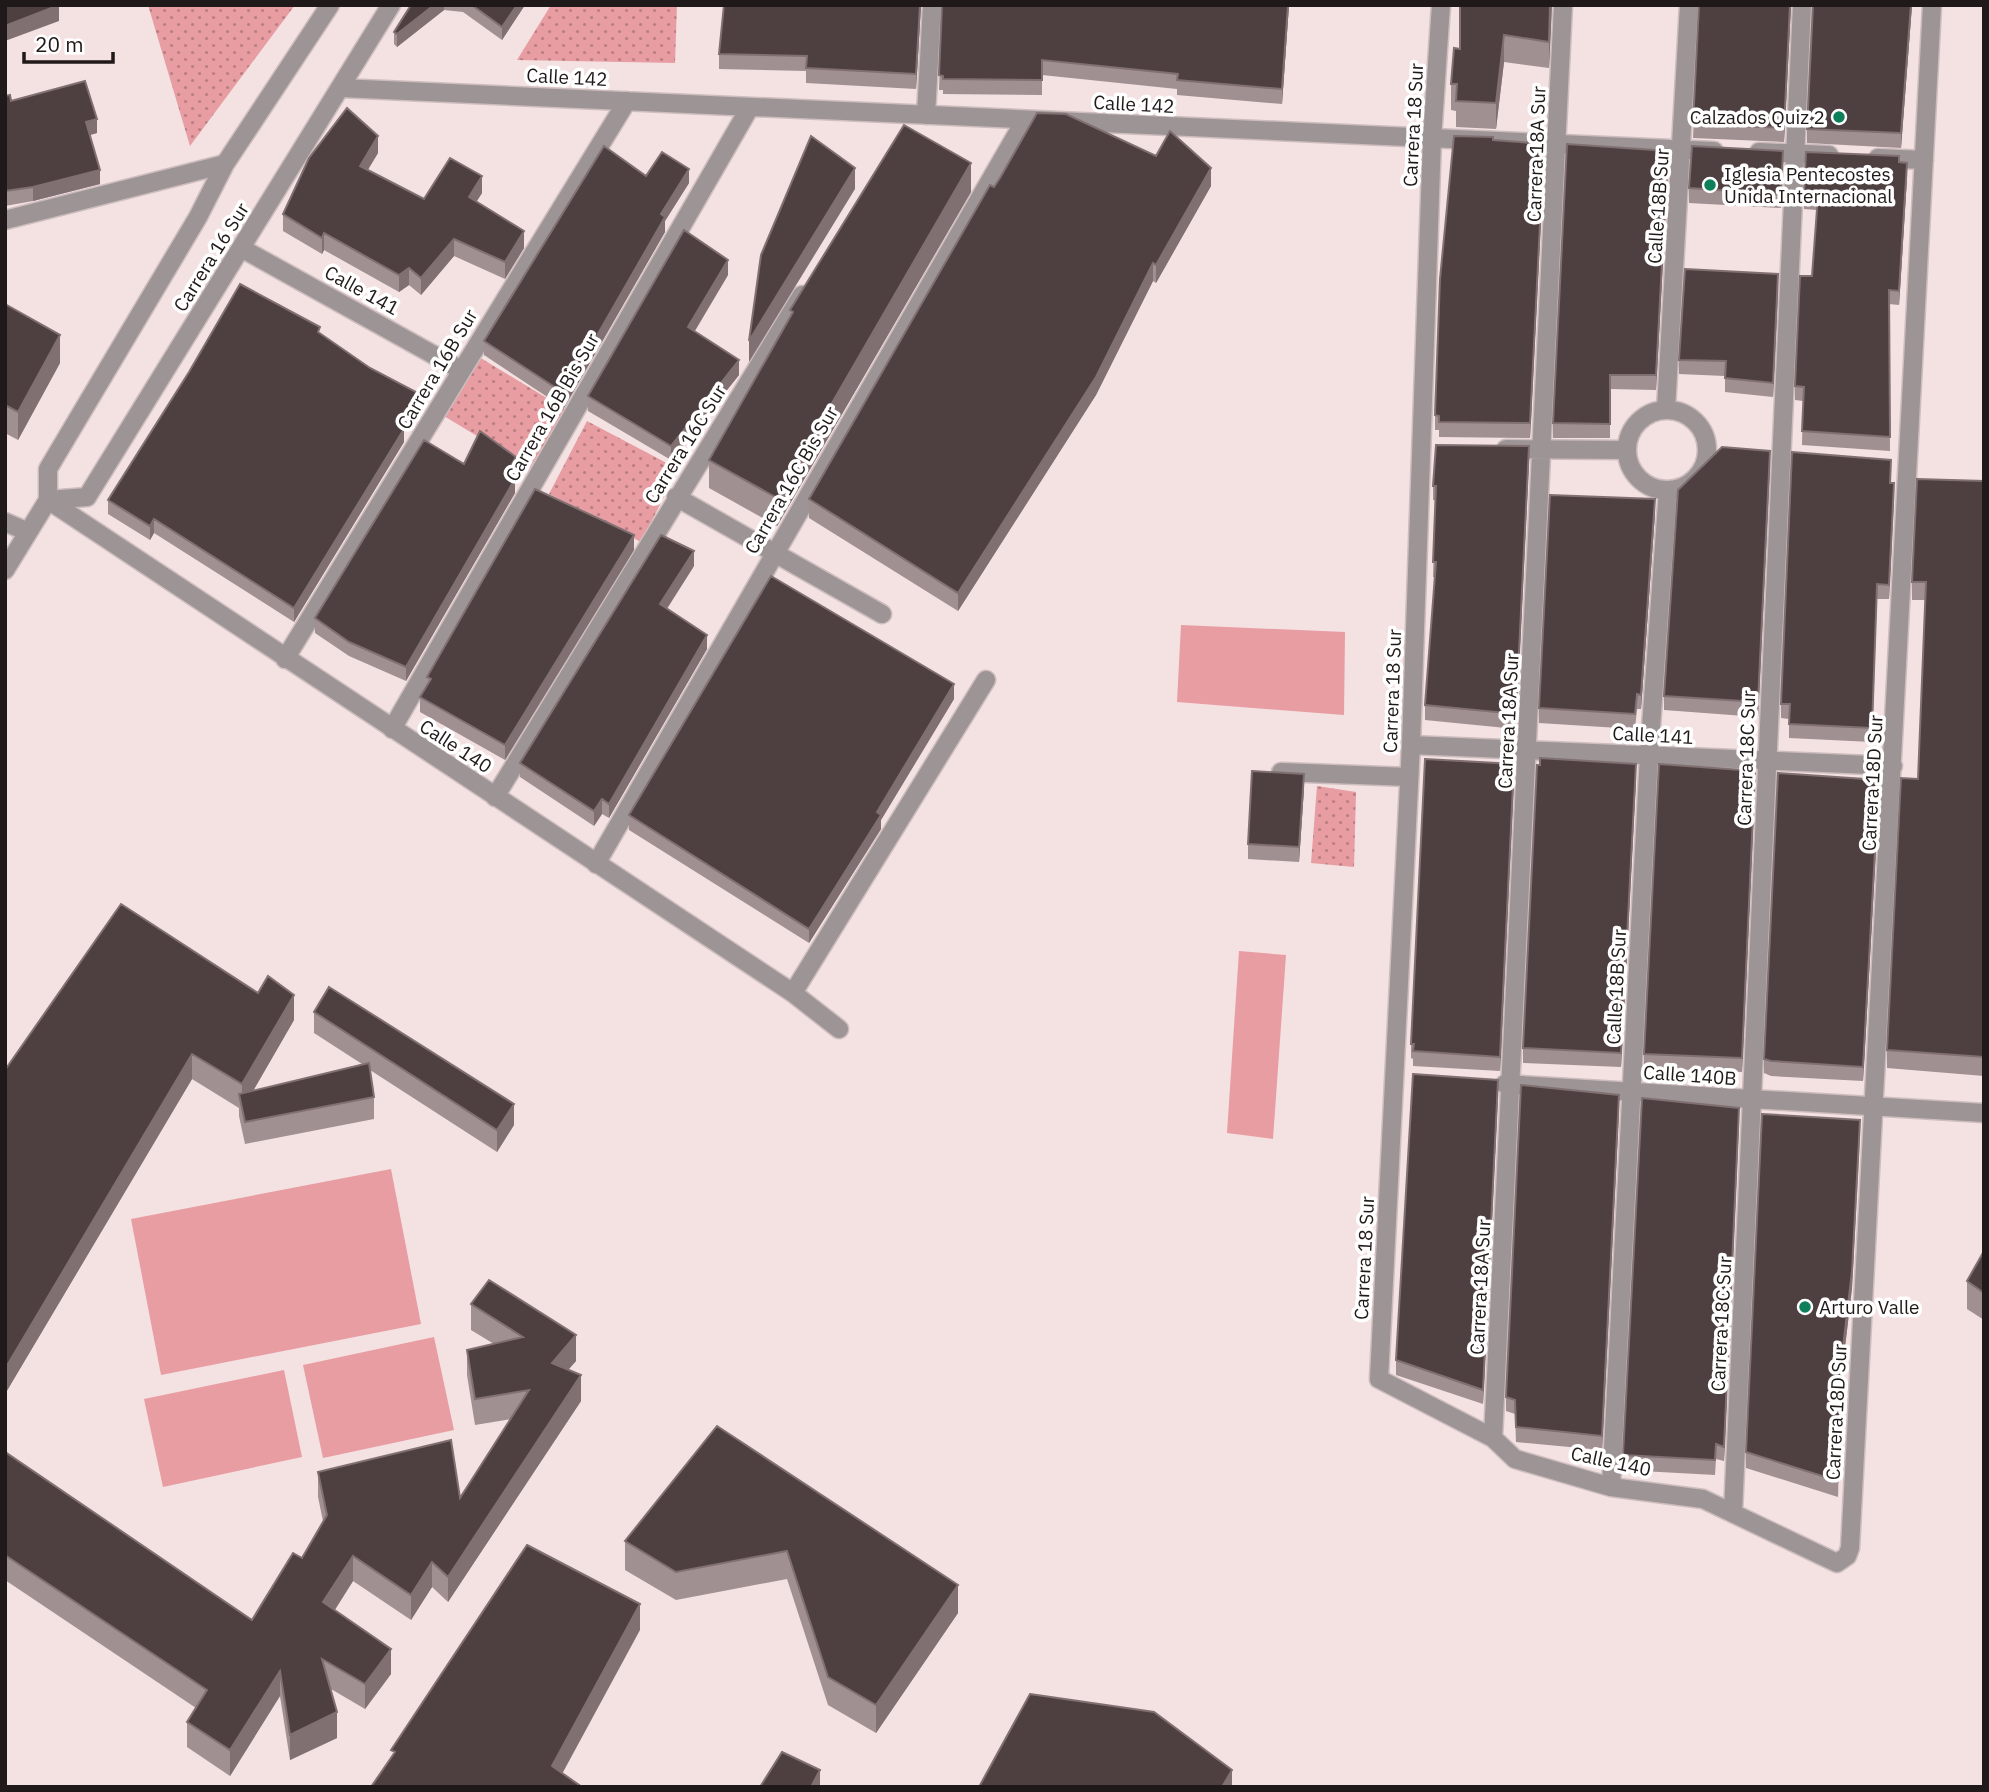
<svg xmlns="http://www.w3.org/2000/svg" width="1989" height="1792" font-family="'IBM Plex Sans',sans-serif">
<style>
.grass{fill:#e79da2}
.park{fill:url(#park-dots)}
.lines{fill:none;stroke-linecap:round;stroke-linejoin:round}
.street-casing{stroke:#cebdbe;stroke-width:21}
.street{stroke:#9c9495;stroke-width:18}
.wall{fill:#a19091}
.shaded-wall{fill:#807071}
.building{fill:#4e3f40;stroke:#807071;stroke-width:2}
.poi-dot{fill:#0f7e5b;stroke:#fff;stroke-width:2.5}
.labels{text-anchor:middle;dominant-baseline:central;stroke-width:7;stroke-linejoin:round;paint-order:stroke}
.street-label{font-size:19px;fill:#201919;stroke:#fff}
.poi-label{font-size:19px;fill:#201919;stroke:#fff;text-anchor:start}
</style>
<defs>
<pattern id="park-dots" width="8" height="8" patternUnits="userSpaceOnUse" patternTransform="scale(1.75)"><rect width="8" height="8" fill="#e79da2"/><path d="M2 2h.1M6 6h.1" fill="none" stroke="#bb7f83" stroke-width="1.8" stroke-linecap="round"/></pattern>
</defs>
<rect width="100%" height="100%" fill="#f4e1e2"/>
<path class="grass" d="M1181 625 1345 632 1344 715 1177 702Z
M1239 951 1286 955 1273 1139 1227 1133Z
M391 1169 421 1324 161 1375 131 1219Z
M434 1337 454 1430 323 1458 303 1365Z
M284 1370 302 1457 163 1487 144 1399Z"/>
<path class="park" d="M148 5H295L190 146Z
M551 5H677L675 63 517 60Z
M474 354 565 409 530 468 439 413Z
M587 421 678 469 641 542 549 494Z
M1317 786 1356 792 1354 867 1311 863Z"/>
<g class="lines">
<g class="street-casing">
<path id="street" d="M1441 5 1432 139 1411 745 1379 1379 1493 1438 1515 1459 1611 1487 1703 1499 1837 1563 1847 1556 1850 1548 1932 5
M341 88 1714 151
M926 115 932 5
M1759 152 1829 155
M1878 158 1924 160
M5 220 225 164
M241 248 461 370
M1666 409 1689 5
M1627 450a40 40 0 1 1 80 0a40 40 0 1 1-80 0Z
M1506 449 1627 450
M676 497 882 614
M48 500 793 993 839 1029
M48 500 87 497 391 5
M5 522 28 532
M5 570 48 500V469L198 217 225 164 330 5
M285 659 627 101
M392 729 750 107
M1411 745 1893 766
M1281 772 1409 777
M495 797 802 295
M596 864 1025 120
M793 993 986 680
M1505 1084 1984 1113
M1493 1438 1563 5
M1611 1487 1649 755 1668 490
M1733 1512 1802 5"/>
</g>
<use href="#street" class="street"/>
</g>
<path class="wall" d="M411 5H525L502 40 463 12 444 10 397 47 394 44V32Z
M921 5 916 89 806 83V71L719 69V54Z
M942 5H1289L1282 104 1177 95V89L1042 75V95L943 94V90H939Z
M1460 5H1552L1549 68 1504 62 1496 129 1456 127V111L1451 110V84L1460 49Z
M1699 5H1791L1784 142 1693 138Z
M1912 5 1901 148 1807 143V129Z
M5 96 11 101 97 133 90 135 100 184 33 201 5 206Z
M1493 140 1544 158 1530 438 1439 437V430H1435V415Z
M378 153 368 170 424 199 482 193 477 201 524 248 505 279 454 256 421 295 409 285 399 292 324 250 322 254 283 231V214Z
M1899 162 1907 177 1899 305 1889 304 1890 451 1802 445 1803 401 1795 400V386L1812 276 1817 210 1804 209V195Z
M1783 165 1781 208 1689 203V188Z
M1668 166 1656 390 1610 389V438H1553V423Z
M646 176 689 183 665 221V232L564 408 484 355V341Z
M1211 186 1156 283 1153 281 1096 395 958 611 809 518V499L994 187Z
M971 192 777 526 709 488V460L790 317V310Z
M728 275 695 331 739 375 671 460 588 411V396Z
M1778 289 1773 397 1725 392V376L1679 374V360Z
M5 304 60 363 18 440 5 433Z
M320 333 418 407 403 428 404 442 294 622 154 533 150 540 108 514V500Z
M1529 460 1516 729 1425 720V705L1435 577H1433L1435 500H1433V486Z
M464 464 516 471 512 478 515 493 406 681 349 656 315 633V618Z
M1770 465 1758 717 1664 710V696Z
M1984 481V1076L1887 1068V1050L1918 779 1925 600H1912V582Z
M1891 483 1894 497 1889 599H1877L1872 742 1789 738V719L1781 718V704Z
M1655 513 1641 709H1637L1635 729 1539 723V708Z
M634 550 505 760 420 712V697L427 685V677Z
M694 566 667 609 707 649 609 818 602 814 594 826 520 777V763Z
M954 699 881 820V829L809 943 629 830V815Z
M1514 778 1500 1071 1413 1066V1059L1411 1058V1044Z
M1636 778 1621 1067 1523 1063V1048Z
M1755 786 1742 1072 1644 1068V1054Z
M1304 788 1299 862 1248 859V844Z
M1879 794 1863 1081 1771 1076 1764 1073V1059Z
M314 1012 514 1125 497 1152 370 1070 374 1097V1119L245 1144 239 1116V1108L192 1079 5 1394V1070L294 1020 253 1091 362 1064 314 1033Z
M1498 1094 1483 1404 1396 1375V1360Z
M1619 1110 1602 1450 1516 1442 1515 1414 1506 1411V1397Z
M1739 1122 1724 1461 1716 1459 1715 1475 1623 1470V1455Z
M1860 1137 1852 1288 1841 1381 1838 1497 1746 1468V1452Z
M1984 1251V1320L1967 1309V1281Z
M471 1304 576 1361 568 1370 581 1401 448 1602 432 1587 411 1620 353 1581 335 1610 391 1674 365 1709 331 1689 337 1738 290 1760 280 1696 230 1776 187 1747V1722L196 1708 5 1580V1452L252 1620 302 1558 323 1521 318 1497V1472L460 1498 511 1419 475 1425 467 1375V1350L494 1344 471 1330Z
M717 1426 958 1613 876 1733 828 1705 787 1579 676 1600 625 1570V1541Z"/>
<path class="shaded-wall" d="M59 5V21L5 41V26Z
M434 5H444V10L397 47V34Z
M517 5H525L502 40V27Z
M920 5H921L916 89V74Z
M1288 5H1289L1282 104V89Z
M1550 5H1552L1549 68V42Z
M1790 5H1791L1784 142V128Z
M1911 5H1912L1901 148V133Z
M1504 35V62L1496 129V103Z
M97 119V133L86 136V122Z
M378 136V153L360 182V166Z
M1544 144V158L1530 438V423Z
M1668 151V166L1656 390V375Z
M971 163V192L777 526V498Z
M1907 163V177L1899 305V291Z
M855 168V189L749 362V341Z
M1211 168V186L1156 283V265Z
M689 169V183L665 221V232L564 408V393L661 214Z
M100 170V184L33 201V187Z
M482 176V193L469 213V197Z
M524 231V248L505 279V262Z
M324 233V250L322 254V238Z
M454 239V256L421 295V278Z
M728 260V275L688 342V327Z
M1153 263V281L1096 395 958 611V593Z
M409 268V285L399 292V275Z
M1778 274V289L1773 397V383Z
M60 335V363L18 440V412Z
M739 360V375L671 460V446Z
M418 393V407L397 438V424Z
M404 429V442L294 622V608Z
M1529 446V460L1516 729V714Z
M1770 451V465L1758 717V702Z
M516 457V471L506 489V474Z
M515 479V493L406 681V667Z
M1894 483V497L1889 599V585Z
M1655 499V513L1641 709V695Z
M154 519V533L150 540V526Z
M634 535V550L505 760V745Z
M694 551V566L660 619V604Z
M707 635V649L609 818V804Z
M954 684V699L881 820V829L809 943V929L877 812Z
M1514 764V778L1500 1071V1057Z
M1636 764V778L1621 1067V1053Z
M1755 771V786L1742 1072V1058Z
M1304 774V788L1299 862V847Z
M1879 780V794L1863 1081V1067Z
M602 799V814L594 826V811Z
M294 995V1020L242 1110V1084Z
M192 1054V1079L5 1394V1369Z
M1498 1080V1094L1483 1404V1390Z
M1619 1095V1110L1602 1450V1436Z
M514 1104V1125L497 1152V1130Z
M1739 1108V1122L1724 1461V1447Z
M1860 1120 1852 1288 1841 1381 1838 1497 1841 1364Z
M576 1335V1361L552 1388V1363Z
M581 1375V1401L448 1602V1577Z
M353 1556V1581L323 1628V1602Z
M432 1562V1587L411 1620V1595Z
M958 1585V1613L876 1733V1705Z
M640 1604V1630L555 1787 552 1766Z
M391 1649V1674L365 1709V1684Z
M280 1671V1696L230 1776V1750Z
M337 1712V1738L290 1760V1735Z
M820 1770V1787H811Z
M1232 1770V1787H1222Z"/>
<path class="building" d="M5 5H59L5 26Z
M411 5H434L397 34 394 32Z
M472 5H517L502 27Z
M724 5H920L916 74 806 68 807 56 719 54Z
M942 5H1288L1282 89 1177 80 1178 74 1042 60V80L943 79V76L939 75Z
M1460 5H1550L1549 42 1504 35 1496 103 1456 101 1457 84H1451L1454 48 1460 49Z
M1699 5H1790L1784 128 1693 124Z
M1813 5H1911L1901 133 1807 129Z
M85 81 97 119 86 122 100 170 33 187 5 191V96L10 95 11 101Z
M347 108 378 136 360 166 424 199 450 158 482 176 469 197 524 231 505 262 454 239 421 278 409 268 399 275 324 233 322 238 283 214 309 158Z
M1037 113 1066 114 1156 156 1170 131 1211 168 1156 265 1153 263 1096 377 958 593 809 499 990 185 994 187 1000 178Z
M904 125 971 163 777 498 709 460 793 312 790 310Z
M811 136 855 168 749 341 761 255Z
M1454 136 1493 137V140L1544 144 1530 423 1439 422V416L1435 415 1440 279Z
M1567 144 1668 151 1656 375H1610V424L1553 423Z
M604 146 646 176 662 152 689 169 661 214 665 217 564 393 484 341Z
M1692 146 1783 151 1781 194 1689 188Z
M1806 152 1899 156V162L1907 163 1899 291 1889 290 1890 437 1802 431 1804 387 1795 386 1800 276H1812L1818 196 1804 195Z
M684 230 728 260 688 327 739 360 671 446 588 396Z
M1685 269 1778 274 1773 383 1725 378 1726 361 1679 360Z
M240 284 320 327 318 332 370 368 418 393 397 424 404 429 294 608 154 519 150 526 108 500 189 372Z
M5 304 60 335 18 412 5 405Z
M480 431 516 457 506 474 515 479 406 667 349 642 315 618 424 440 464 464Z
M1436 445 1529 446 1516 714 1425 705 1436 562H1433L1436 486H1433Z
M1722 447 1770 451 1758 702 1664 696 1678 490Z
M1792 452 1891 460 1890 483H1894L1889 585 1877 584 1872 728 1789 724 1790 704H1781Z
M1917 479 1984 481V1057L1887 1050 1901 778 1918 779 1926 582H1912Z
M535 489 634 535 505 745 420 697 431 679 427 677Z
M1550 495 1655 499 1641 695 1637 694 1635 714 1539 708Z
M661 535 694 551 660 604 707 635 609 804 602 799 594 811 520 763Z
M771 576 954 684 877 812 881 815 809 929 629 815Z
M1540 758 1636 764 1621 1053 1523 1048 1537 765H1540Z
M1425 759 1514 764 1500 1057 1413 1051 1414 1044H1411Z
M1659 764 1755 771 1742 1058 1644 1054Z
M1252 771 1304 774 1299 847 1248 844Z
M1778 773 1879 780 1863 1067 1771 1061 1764 1059Z
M121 904 258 993 268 976 294 995 242 1084 192 1054 5 1369V1070Z
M329 987 514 1104 497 1130 314 1012Z
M369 1063 374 1097 245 1122 239 1094Z
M1413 1074 1498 1080 1483 1390 1396 1360Z
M1521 1085 1619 1095 1602 1436 1516 1427 1515 1400 1506 1397Z
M1642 1098 1739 1108 1724 1447 1716 1444 1715 1460 1623 1455Z
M1762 1114 1860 1120 1852 1271 1841 1364 1838 1481 1746 1452Z
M1984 1251V1293L1967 1281Z
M489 1280 576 1335 552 1363 581 1375 448 1577 432 1562 411 1595 353 1556 323 1602 391 1649 365 1684 322 1659 337 1712 290 1735 280 1671 230 1750 187 1722 207 1690 5 1555V1452L252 1620 293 1553 302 1558 327 1515 318 1472 451 1440 460 1498 529 1390 475 1399 467 1350 523 1337 471 1304Z
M717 1426 958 1585 876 1705 828 1677 787 1551 676 1572 625 1541Z
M527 1545 640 1604 552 1766 582 1787H371L395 1752 391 1750Z
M1030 1694 1154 1712 1232 1770 1222 1787H979Z
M782 1752 820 1770 811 1787H760Z"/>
<g class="poi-dot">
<circle cx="1839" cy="117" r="7"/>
<circle cx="1710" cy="185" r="7"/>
<circle cx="1805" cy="1307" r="7"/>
</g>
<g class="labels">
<g class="street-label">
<text transform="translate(567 77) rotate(3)">Calle 142</text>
<text transform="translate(1134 104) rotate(3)">Calle 142</text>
<text transform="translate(1413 125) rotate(-87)">Carrera 18 Sur</text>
<text transform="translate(1536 154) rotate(-88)">Carrera 18A Sur</text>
<text transform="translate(1658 206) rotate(-86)">Calle 18B Sur</text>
<text transform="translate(211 257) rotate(-58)">Carrera 16 Sur</text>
<text transform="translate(362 290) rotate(29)">Calle 141</text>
<text transform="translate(437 369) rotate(-59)">Carrera 16B Sur</text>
<text transform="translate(552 407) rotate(-60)">Carrera 16B Bis Sur</text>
<text transform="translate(685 444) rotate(-58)">Carrera 16C Sur</text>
<text transform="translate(791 480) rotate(-60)">Carrera 16C Bis Sur</text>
<text transform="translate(1392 691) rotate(-88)">Carrera 18 Sur</text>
<text transform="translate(1508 721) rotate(-87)">Carrera 18A Sur</text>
<text transform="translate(1653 735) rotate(3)">Calle 141</text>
<text transform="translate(456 746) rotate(33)">Calle 140</text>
<text transform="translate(1746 758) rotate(-88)">Carrera 18C Sur</text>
<text transform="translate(1872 783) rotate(-87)">Carrera 18D Sur</text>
<text transform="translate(1616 987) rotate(-87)">Calle 18B Sur</text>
<text transform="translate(1690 1075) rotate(4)">Calle 140B</text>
<text transform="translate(1364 1258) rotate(-87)">Carrera 18 Sur</text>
<text transform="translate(1480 1287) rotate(-87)">Carrera 18A Sur</text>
<text transform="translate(1721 1324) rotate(-87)">Carrera 18C Sur</text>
<text transform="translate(1836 1412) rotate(-87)">Carrera 18D Sur</text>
<text transform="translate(1611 1461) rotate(12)">Calle 140</text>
</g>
<g class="poi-label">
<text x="1825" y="117" text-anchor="end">Calzados Quiz 2</text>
<text x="1724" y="174">Iglesia Pentecostes<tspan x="1724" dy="22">Unida Internacional</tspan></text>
<text x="1819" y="1307">Arturo Valle</text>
</g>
</g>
<rect width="1989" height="1792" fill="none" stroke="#201919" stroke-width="14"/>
<path d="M24 52v10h89v-10" fill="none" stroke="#201919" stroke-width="3.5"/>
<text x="35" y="52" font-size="21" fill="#201919" stroke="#ffffff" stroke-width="5" paint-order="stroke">20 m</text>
</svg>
